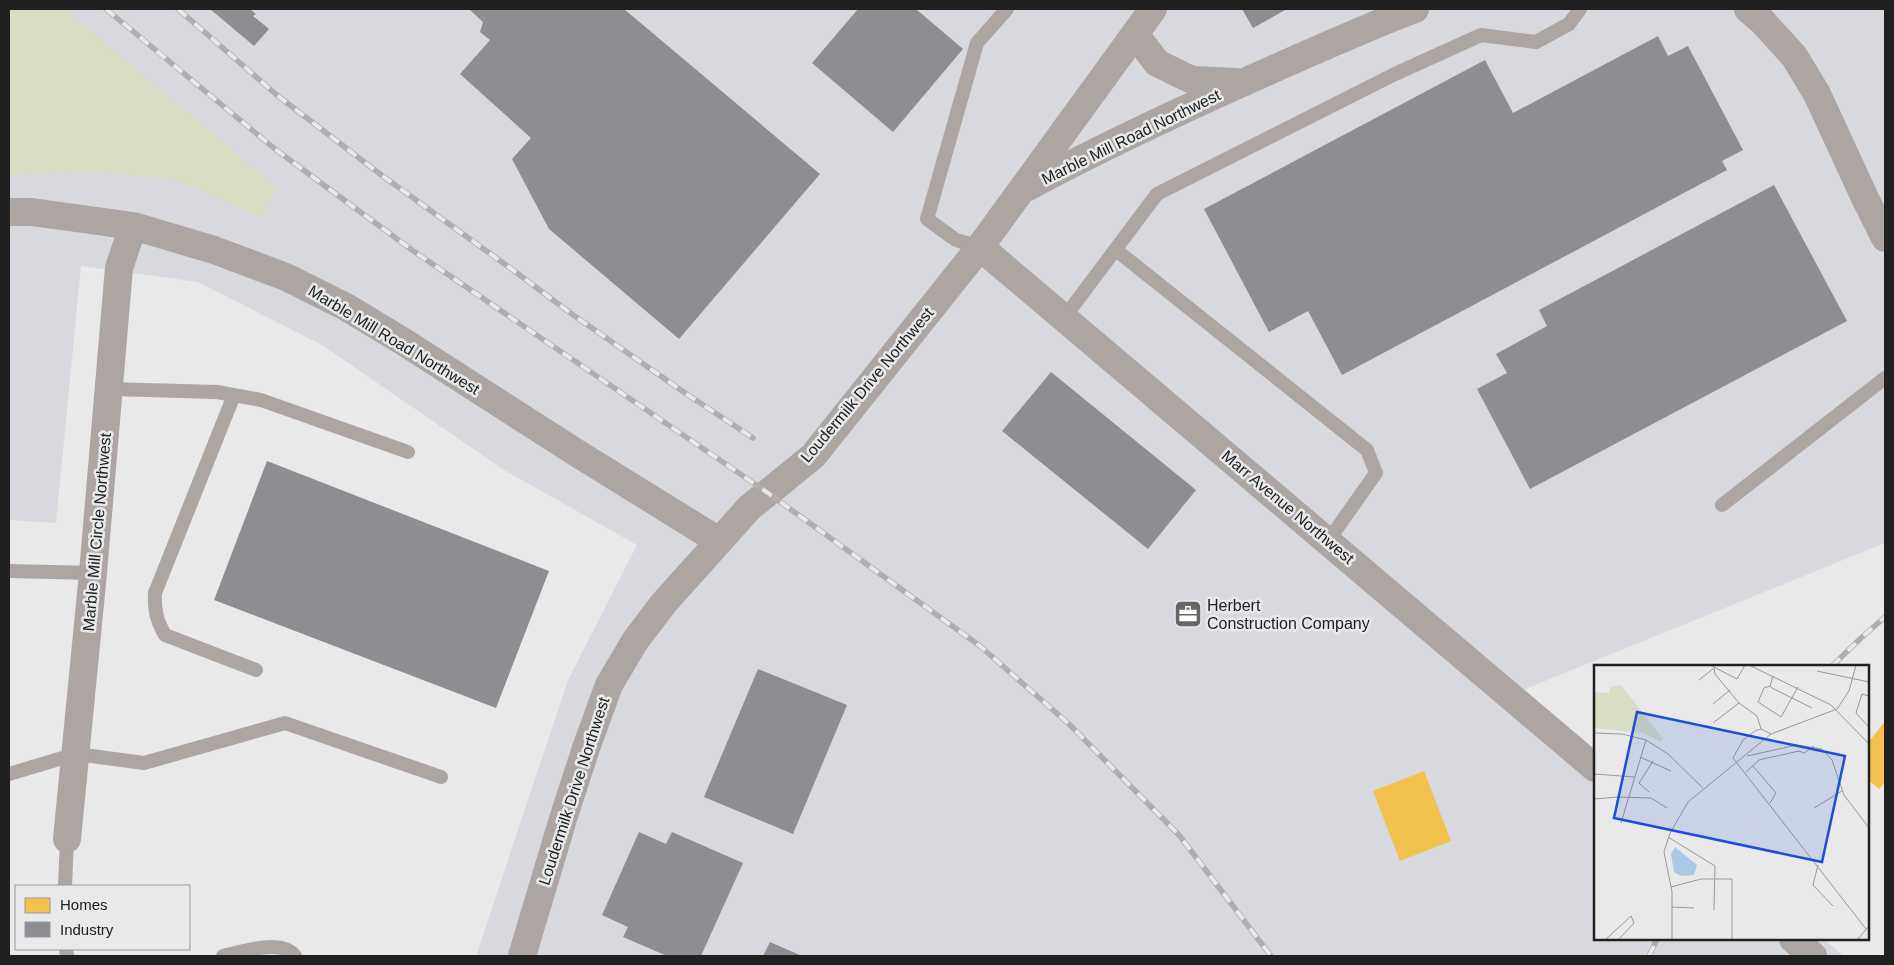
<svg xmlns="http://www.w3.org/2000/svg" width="1894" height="965" font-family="Arial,sans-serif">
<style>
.built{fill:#d8d9de}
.green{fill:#d7dec3}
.homes{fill:#f2c14e}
.industry{fill:#8d8d92}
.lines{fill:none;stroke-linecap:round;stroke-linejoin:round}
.service{stroke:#aca5a2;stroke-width:14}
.minor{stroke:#aca5a2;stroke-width:28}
.rail-casing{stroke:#b0adac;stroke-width:5.5}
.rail{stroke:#e8e9ea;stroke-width:4;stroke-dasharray:11;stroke-linecap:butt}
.labels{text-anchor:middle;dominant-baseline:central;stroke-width:5;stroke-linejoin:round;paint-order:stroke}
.street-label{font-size:16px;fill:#202021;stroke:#e8e9ea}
.poi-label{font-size:16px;fill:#202021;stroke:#e8e9ea;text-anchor:start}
.inset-road{fill:none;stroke:#999;stroke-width:1}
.view{fill:#1d4ed8;fill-opacity:0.15;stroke:#1d4ed8;stroke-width:2.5}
.inset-edge{fill:none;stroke:#202021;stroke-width:2.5}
</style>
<rect width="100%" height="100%" fill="#e9e9e9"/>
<path class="built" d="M9 9H1885V543L1520 691 1595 753V939H1823L1844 956H476L568 680 637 545 504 470 322 345 198 282 81 266 56 523 9 520Z"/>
<path class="green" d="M9 9H65L277 188 263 218 173 179 89 171 9 175Z"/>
<path class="homes" d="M1885 721V782L1879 789 1868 780V743Z
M1424 771 1451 841 1400 861 1373 791Z"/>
<path class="industry" d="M210 9H250L256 14 253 16 269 29 254 46Z
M469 9H624L820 174 679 339 549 229 512 159 531 138 460 74 490 40 480 32 483 22Z
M858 9H916L963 49 893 132 812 63Z
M1242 9H1287L1253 28Z
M1658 36 1668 56 1688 46 1743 150 1722 161 1727 170 1342 375 1308 311 1269 332 1204 209 1485 60 1513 113Z
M1774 185 1847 321 1530 489 1477 389 1507 373 1496 354 1547 326 1539 310Z
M1051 372 1196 490 1148 549 1002 431Z
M267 461 549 571 496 708 214 600Z
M758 669 847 705 793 834 704 797Z
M639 832 666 844 672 832 743 863 701 956H667L623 937 628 927 602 915Z
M770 942 802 956H763Z"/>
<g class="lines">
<path class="service" d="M980 247 956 240 927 219 977 43 1007 9
M1116 250 1367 450 1376 473 1328 541
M1064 318 1157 194 1395 74 1481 35 1536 42 1569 24 1580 9
M109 389 217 392 261 400 408 452
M234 395 155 593C154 610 157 621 165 635L256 670
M1722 505 1885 378
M9 571 93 573
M9 774 76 754 144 763 285 723 441 777
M65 886 67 839
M66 949 67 956
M223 956C241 952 282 938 295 956"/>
<path class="minor" d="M1748 9 1762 21 1794 56 1817 94 1865 198 1885 238
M1135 34 1157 63 1192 80 1236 82
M1026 188C1100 148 1175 113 1251 79 1305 55 1360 30 1415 9
M9 212H32L133 226 214 250 286 277 346 307 404 342 580 455 719 541
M980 247 1595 768
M67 839 93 573 119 268 133 226
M1793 939 1813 956
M522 956 563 819 586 748 609 685 635 641 663 604 749 508 813 456 980 247 1153 9"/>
<g class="rail-casing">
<path id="rail" d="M106 9 275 149 412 250 768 493 980 646 1069 724 1179 835 1271 956
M178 9 278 96 380 174 517 273 569 312 688 395 753 438
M1832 666 1861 638 1885 617
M1649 956 1657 939"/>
</g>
<use href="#rail" class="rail"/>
</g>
<defs>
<g id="office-square" transform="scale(1.4375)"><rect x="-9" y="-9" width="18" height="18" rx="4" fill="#666667" stroke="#e8e9ea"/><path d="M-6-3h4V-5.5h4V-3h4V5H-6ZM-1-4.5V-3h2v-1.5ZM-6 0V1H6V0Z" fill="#fff"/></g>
</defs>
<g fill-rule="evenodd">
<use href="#office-square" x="1188" y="614"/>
</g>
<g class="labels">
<g class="street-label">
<text transform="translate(1131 137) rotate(-26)">Marble Mill Road Northwest</text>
<text transform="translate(394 340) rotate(31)">Marble Mill Road Northwest</text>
<text transform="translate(867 385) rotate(-50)">Loudermilk Drive Northwest</text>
<text transform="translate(1288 507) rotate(40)">Marr Avenue Northwest</text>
<text transform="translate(97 532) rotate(-85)">Marble Mill Circle Northwest</text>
<text transform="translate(574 791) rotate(-72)">Loudermilk Drive Northwest</text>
</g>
<g class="poi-label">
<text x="1207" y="605">Herbert<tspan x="1207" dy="18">Construction Company</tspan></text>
</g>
</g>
<g transform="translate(1594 665)">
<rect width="275" height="275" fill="#e9e9e9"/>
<path d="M27 20 69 74 67 77 49 68 0 63V27L16 28V22Z" fill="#d7dec3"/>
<path d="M81 182 103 200 100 210 87 211 80 207 77 189Z" fill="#abc9e4"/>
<path class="inset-road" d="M116 0 143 14 151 0M155 0 237 40 275 79M120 3 121 9 145 38 163 51 167 64M223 6 275 17M179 11 176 21 178 23 218 43M105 15 120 3M176 21 170 23 164 37 187 52 204 22M275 31 268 29 262 48 275 62M119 39 136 25M119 58 145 38M0 68 28 69 52 75 74 89 109 123M177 69 167 64 161 66 149 75 139 93 272 264M153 91 203 80 228 84 238 95 250 130 275 163M46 92 77 106M159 101 182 128 176 138M152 107 165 95 205 86 210 88 220 81M0 109 40 112M55 127 45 118 59 96M25 129 24 132 57 133 73 143M0 134 24 132M220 143 248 126M27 158 52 75M74 172 121 201 120 245M224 200 219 220 239 241M77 222 107 214H138V275M78 242 100 243M11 275 37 251 40 258 24 275M78 275V227L70 187 76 168 94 137 177 69 243 44 255 26 262 0M263 275 275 261"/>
<path class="view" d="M43 47 251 91 228 197 20 153Z"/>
<rect width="275" height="275" class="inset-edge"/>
</g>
<rect width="1894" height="965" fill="none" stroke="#202021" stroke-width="20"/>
<rect x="15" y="885" width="175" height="65" fill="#e8e9ea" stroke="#98999a"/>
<rect x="25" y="898" width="25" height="15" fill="#f2c14e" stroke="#98999a"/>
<text x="60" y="910" font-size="15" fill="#202021">Homes</text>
<rect x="25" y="922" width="25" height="15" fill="#8d8d92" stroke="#98999a"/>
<text x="60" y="935" font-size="15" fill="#202021">Industry</text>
</svg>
